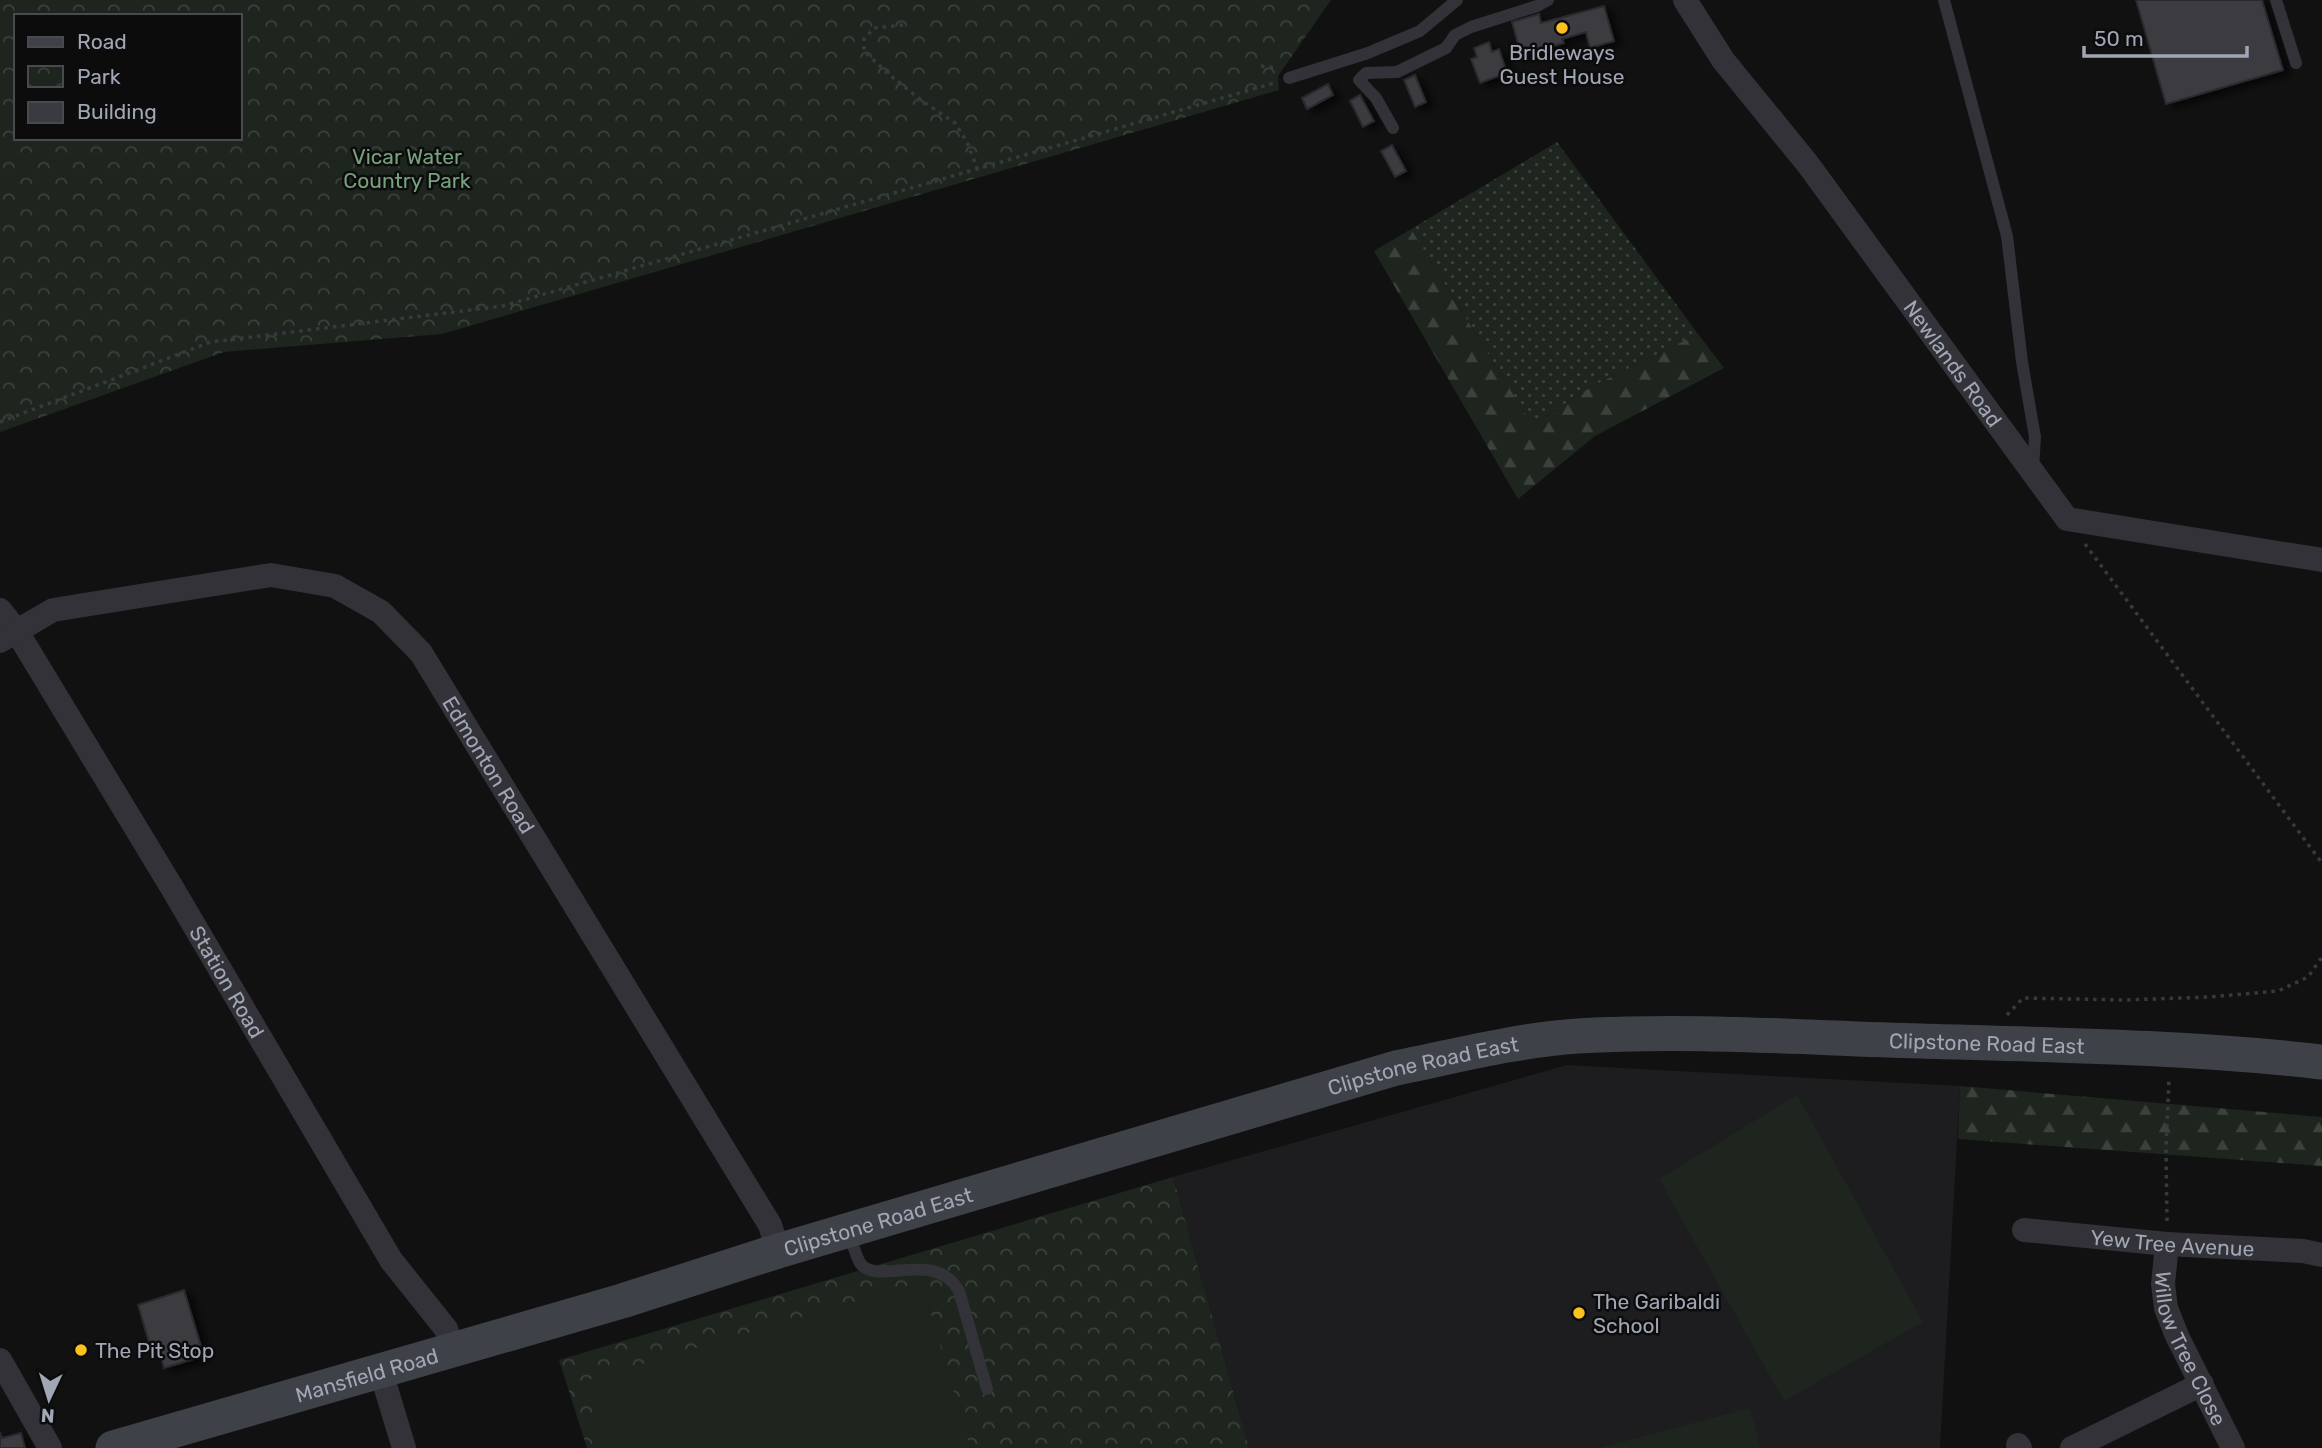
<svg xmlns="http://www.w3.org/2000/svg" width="2322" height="1448" font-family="Rubik,sans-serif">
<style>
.built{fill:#1d1d1f}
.grass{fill:url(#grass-dots)}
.forest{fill:url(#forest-firs)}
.park{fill:url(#park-crowns);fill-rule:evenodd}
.garden{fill:#1d251e}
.building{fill:#3a3b40;stroke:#2b2b2f;stroke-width:2;filter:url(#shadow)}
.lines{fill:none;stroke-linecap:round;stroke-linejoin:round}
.path{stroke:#38393f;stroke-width:3.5;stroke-dasharray:3.5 5;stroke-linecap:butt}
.lane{stroke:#323238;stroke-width:12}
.street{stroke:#323238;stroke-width:24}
.secondary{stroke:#3f4148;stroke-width:35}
.poi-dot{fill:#fdc11e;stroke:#0c0c0d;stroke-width:2.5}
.labels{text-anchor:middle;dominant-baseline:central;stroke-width:5;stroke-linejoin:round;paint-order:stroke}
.poi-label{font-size:21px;fill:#a1a6b4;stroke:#0c0c0d;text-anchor:start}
.park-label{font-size:21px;fill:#76a17c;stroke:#0c0c0d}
.street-label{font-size:21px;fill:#a1a6b4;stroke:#0c0c0d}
</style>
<defs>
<pattern id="grass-dots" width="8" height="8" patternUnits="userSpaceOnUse" patternTransform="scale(1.75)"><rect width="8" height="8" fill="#1d251e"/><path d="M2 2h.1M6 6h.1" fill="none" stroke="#3b423c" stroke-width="1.8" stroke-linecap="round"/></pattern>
<pattern id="forest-firs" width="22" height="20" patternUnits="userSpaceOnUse" patternTransform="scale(1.75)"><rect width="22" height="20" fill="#1d251e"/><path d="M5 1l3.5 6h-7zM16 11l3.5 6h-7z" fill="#3b423c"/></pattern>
<pattern id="park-crowns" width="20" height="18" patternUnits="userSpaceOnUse" patternTransform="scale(1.75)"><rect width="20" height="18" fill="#1d251e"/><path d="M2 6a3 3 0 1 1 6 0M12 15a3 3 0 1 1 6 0" fill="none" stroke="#3b423c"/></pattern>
<filter id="shadow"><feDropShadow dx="7" dy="4" stdDeviation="3.5" flood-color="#0009"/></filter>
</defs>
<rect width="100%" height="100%" fill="#111112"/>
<path class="built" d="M1567 1065 1960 1086 1940 1448H1249L1173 1177Z"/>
<path class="grass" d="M1557 142 1698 334 1591 387 1532 425 1411 229Z"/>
<path class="forest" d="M1411 229 1532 425 1591 387 1698 334 1724 368 1595 436 1518 499 1374 251Z
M1960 1086 2322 1117V1166L1958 1139Z"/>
<path class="park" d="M0 0H1331L1278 76 1279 90 442 334 224 352 0 432ZM16 16H240V138H16Z
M1173 1177 1249 1448H587L559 1360Z"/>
<path class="garden" d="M1797 1095 1923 1322 1784 1401 1659 1179Z
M922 1282 970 1448H604L584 1381Z
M1750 1408 1761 1448H1599Z"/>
<path class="building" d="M2136 0H2262L2283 70 2166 104Z
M1604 6 1614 41 1590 48 1586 32 1562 39 1564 43 1521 55 1512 22 1539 14 1541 23Z
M1489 42 1492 52 1499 49 1507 73 1480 83 1471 59 1477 57 1474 48Z
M1415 75 1426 102 1415 107 1404 80Z
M1328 84 1333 95 1307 109 1302 98Z
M1360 95 1374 121 1363 127 1350 101Z
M1392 145 1406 171 1395 177 1381 151Z
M184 1290 204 1356 164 1368 159 1350 152 1352 138 1305Z
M0 1432 2 1438 21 1433 25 1448H0Z"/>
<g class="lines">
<path class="path" d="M903 25 874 28 864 39V51L886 72 921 100 955 123 967 142 977 168
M1261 66 1277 68
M0 422 211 342 503 306 1274 83
M2085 544 2322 863
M2007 1015 2023 998 2125 1000 2210 997 2278 991 2308 977 2322 957
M2167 1221 2166 1150 2169 1078"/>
<path class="lane" d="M1944 0 2007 236 2022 362 2035 437 2033 469
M2276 0 2296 63
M1289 78 1368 53 1420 31 1457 0
M1393 128 1376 98 1359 80 1366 73 1397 72 1446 48 1455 35 1471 27 1537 6 1548 0
M849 1232C852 1241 855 1254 860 1263 877 1287 935 1248 959 1291L987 1389"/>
<g class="street">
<path id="s1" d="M1685 0 1723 60 1807 163 2067 519 2322 560"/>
<path id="s2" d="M0 610 16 630 171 886 391 1260 446 1329 454 1350"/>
<path id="s3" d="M0 641 53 610 271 575 335 586 381 612 421 653 770 1225 778 1251"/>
<path id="s4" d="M2024 1230 2167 1244 2303 1251 2322 1255"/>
<path id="s5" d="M2167 1244 2163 1284 2166 1308 2177 1336 2233 1448"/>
<path d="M0 1360 50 1448"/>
<path d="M381 1372 404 1448"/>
<path d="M2018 1445 2020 1448"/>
<path d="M2072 1448 2202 1384"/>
</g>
<path class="secondary" id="s6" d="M113 1448 622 1301 778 1251 1396 1068C1456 1056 1517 1040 1578 1036 1692 1029 1807 1038 1921 1041 2055 1045 2189 1047 2322 1062"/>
</g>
<g class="poi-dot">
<circle cx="1562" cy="28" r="7"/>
<circle cx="1579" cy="1313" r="7"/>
<circle cx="81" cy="1350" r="7"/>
</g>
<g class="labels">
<g class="poi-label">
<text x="1562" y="52" text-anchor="middle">Bridleways<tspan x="1562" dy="24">Guest House</tspan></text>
<text x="1593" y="1301">The Garibaldi<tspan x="1593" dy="24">School</tspan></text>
<text x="95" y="1350">The Pit Stop</text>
</g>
<g class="park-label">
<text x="407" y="156">Vicar Water<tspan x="407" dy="24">Country Park</tspan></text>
</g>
<g class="street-label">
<text stroke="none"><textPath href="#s1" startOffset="452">Newlands Road</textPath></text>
<text stroke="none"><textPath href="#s3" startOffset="588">Edmonton Road</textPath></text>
<text stroke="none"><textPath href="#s2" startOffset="436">Station Road</textPath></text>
<text stroke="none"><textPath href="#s6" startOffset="1932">Clipstone Road East</textPath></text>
<text stroke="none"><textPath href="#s6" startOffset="1365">Clipstone Road East</textPath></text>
<text stroke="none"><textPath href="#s6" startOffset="798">Clipstone Road East</textPath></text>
<text stroke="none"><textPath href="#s4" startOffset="149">Yew Tree Avenue</textPath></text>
<text stroke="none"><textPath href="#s5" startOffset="110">Willow Tree Close</textPath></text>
<text stroke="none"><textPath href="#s6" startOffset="264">Mansfield Road</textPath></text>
</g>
</g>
<rect x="14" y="14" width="228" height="126" fill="#0c0c0d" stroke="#484a50" stroke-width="2"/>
<rect x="28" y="37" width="35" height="10" fill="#3f4148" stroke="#484a50" stroke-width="2"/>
<text x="77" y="49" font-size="21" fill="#a1a6b4">Road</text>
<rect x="28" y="66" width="35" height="21" fill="url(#park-crowns)" stroke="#484a50" stroke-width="2"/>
<text x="77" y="84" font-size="21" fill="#a1a6b4">Park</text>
<rect x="28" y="102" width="35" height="21" fill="#3a3b40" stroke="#484a50" stroke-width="2"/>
<text x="77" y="119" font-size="21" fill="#a1a6b4">Building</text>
<g transform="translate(49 1399) rotate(184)" stroke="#0c0c0d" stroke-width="5" paint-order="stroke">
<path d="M0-5L12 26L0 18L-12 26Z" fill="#a1a6b4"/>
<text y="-10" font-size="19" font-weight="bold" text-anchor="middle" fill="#a1a6b4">N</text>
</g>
<path d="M2084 46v10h163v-10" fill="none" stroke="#a1a6b4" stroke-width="3.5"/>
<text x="2094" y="46" font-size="21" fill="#a1a6b4" stroke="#0c0c0d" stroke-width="5" paint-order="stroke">50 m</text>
</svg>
